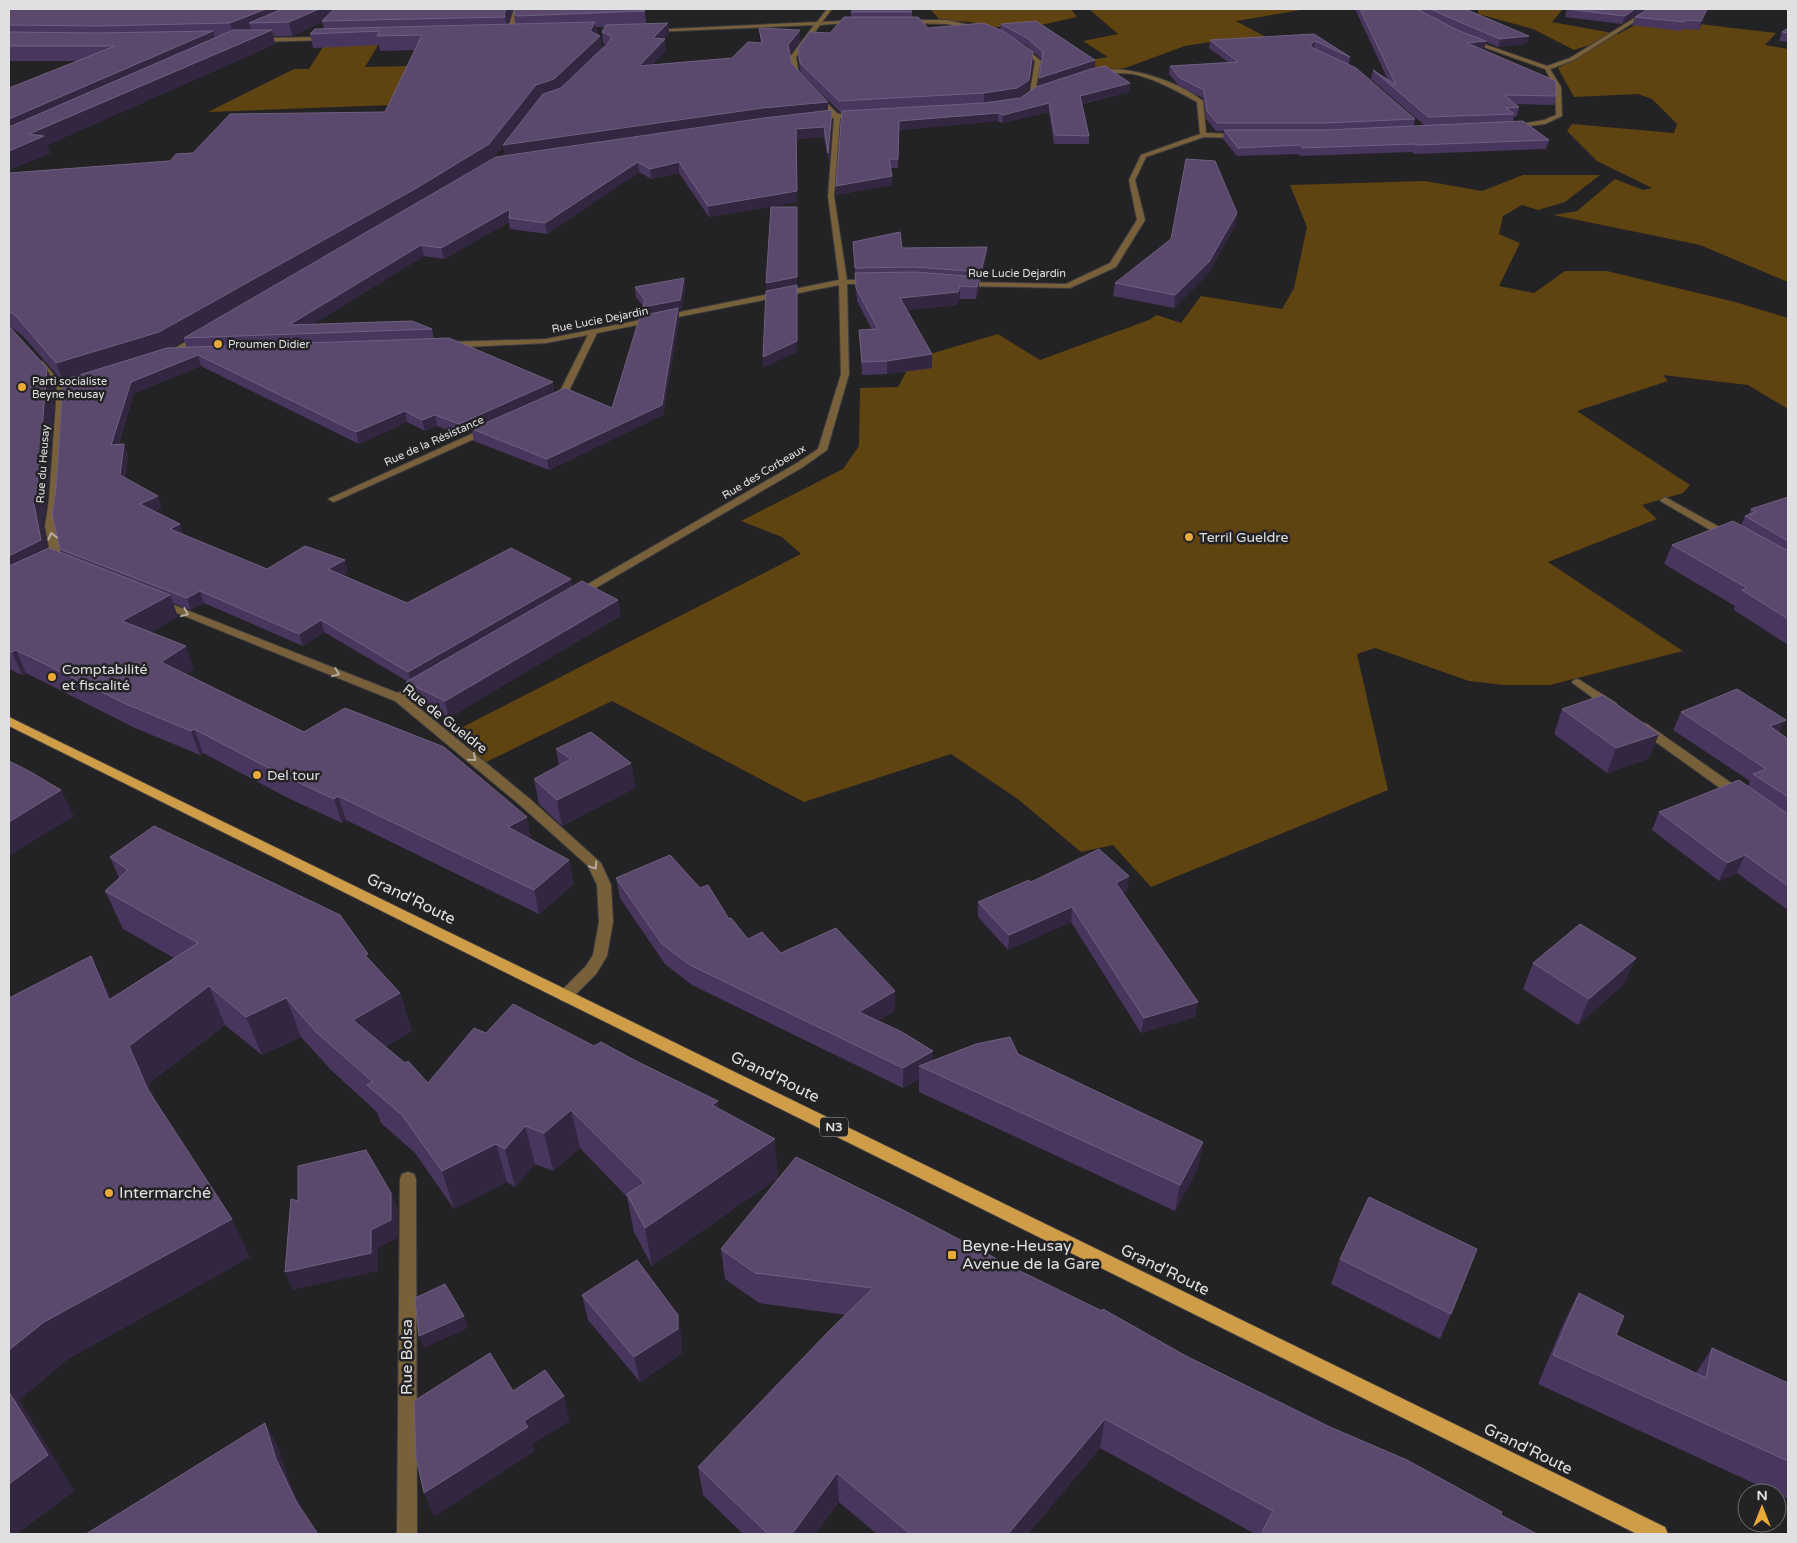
<svg xmlns="http://www.w3.org/2000/svg" width="1797" height="1543" font-family="'Varela Round',sans-serif">
<style>
.green{fill:#5f4311}
.lines{fill:none;stroke-linecap:round;stroke-linejoin:round}
.minor-casing{stroke:#3d3c3e;stroke-width:2}
.major-casing{stroke:#3d3c3e;stroke-width:2}
.minor{fill:#78603a;fill-rule:evenodd}
.major{fill:#cf9c48;fill-rule:evenodd}
.wall{fill:#49365f;fill-rule:evenodd}
.shaded-wall{fill:#332641}
.building{fill:#5a486d;stroke:#6f607f}
.oneway{stroke:#b6ac9e}
.poi-dot{fill:#e9aa38;stroke:#232224;stroke-width:2}
.labels{text-anchor:middle;dominant-baseline:central;stroke-width:5;stroke-linejoin:round;paint-order:stroke}
.far-street-label{font-size:11px;fill:#e0dfe1;stroke:#232224}
.far-poi-label{font-size:11px;fill:#e0dfe1;stroke:#232224;text-anchor:start}
.shield{fill:#232224;stroke:#a7a6a8;stroke-width:1}
.shield-label{font-size:12px;font-weight:bold;fill:#e0dfe1}
.poi-label{font-size:14px;fill:#e0dfe1;stroke:#232224;text-anchor:start}
.street-label{font-size:14px;fill:#e0dfe1;stroke:#232224}
.near-street-label{font-size:16px;fill:#e0dfe1;stroke:#232224}
.near-poi-label{font-size:16px;fill:#e0dfe1;stroke:#232224;text-anchor:start}
</style>
<rect width="100%" height="100%" fill="#232224"/>
<path class="green" d="M930 9H1071L1077 17 1041 25 1004 27H994L971 22 940 20Z
M1089 9H1307L1236 21 1279 44 1210 42 1185 46 1125 68 1082 73 1071 63 1108 57 1083 41 1118 34Z
M1478 9H1563L1552 22 1618 34 1648 18 1776 33 1765 45 1788 49V282L1700 245 1553 215 1577 211 1615 179 1643 190 1652 188 1597 161 1567 131 1572 124 1674 133 1677 124 1652 99 1638 94 1574 97 1558 68 1608 39 1574 50 1533 29 1478 14Z
M381 40 365 67 411 66 391 105 208 112 294 69H309L326 42Z
M1523 175H1600L1565 202 1538 210 1522 205 1503 216 1499 234 1520 243 1499 286 1534 293 1565 271H1607L1735 302 1788 318V409L1748 385 1663 375 1668 381 1577 411 1690 485 1683 493 1642 505 1657 519 1548 562 1683 651 1550 685H1504L1469 681 1375 648 1357 654 1388 790 1151 887 1113 845 1081 852 1019 800 951 754 804 802 612 701 486 762 453 732 801 554 782 537 741 521 843 469 859 446 860 388 898 387 913 359 998 334 1040 360 1149 320 1157 315 1181 323 1201 296 1282 309 1294 288 1307 227 1290 185 1425 181 1482 191Z"/>
<g class="lines">
<g class="minor-casing">
<path id="minor" d="M514 9H519L514 29 520 34 517 36 508 29Z
M827 9H832L822 22 856 20 859 22 820 25 796 57 799 74 805 80 802 82 793 74 790 57 814 25 651 32 648 30 817 22Z
M1649 9H1655L1574 60 1550 69 1561 87 1562 116 1545 124 1513 128 1510 126 1544 120 1556 115 1555 87 1545 69 1467 41 1472 40 1547 66 1570 58Z
M906 20H947L983 28 980 30 947 24 904 23Z
M326 37 328 40 259 42 256 40 259 38Z
M1019 46H1023L1041 61 1035 93 1030 92 1035 61 1019 48Z
M1108 69C1139 69 1179 82 1203 101L1206 133 1238 134 1241 136 1238 138 1204 137 1146 157 1135 180 1145 220 1116 267 1070 288 959 286 958 284 962 282 1066 284 1110 263 1137 220 1129 180 1141 155 1200 134 1197 102C1177 91 1156 79 1133 74 1123 72 1096 75 1091 72Z
M816 92 838 114 858 112 861 114 840 118 834 196 847 280H872L876 282 872 284H847L849 374 827 450 803 467 582 596H574L573 594 574 592 797 463 818 449 841 374 839 285 597 333 567 395 555 402 551 399 559 393 588 335 546 343 448 348 444 345 448 342 546 339 839 280 828 196 834 118 815 120 812 118 832 115 814 95Z
M198 334 205 336 169 358 162 356Z
M40 361 43 362 65 388 59 500 55 526 63 564 56 568 51 565 52 563 45 526 49 500 57 388 36 364Z
M489 426 492 427V431L336 501 333 502 328 499Z
M1665 497 1732 534 1733 536 1732 538H1724L1662 502 1660 500Z
M161 600 398 693 418 682H426L428 684 426 686 407 698 530 799 601 863 611 885 613 922 607 956 596 974 570 1000 565 1002 560 1000 558 996 560 992 586 966 593 955 599 922 597 885 588 866 520 805 395 701 157 605 156 603 157 601Z
M1578 679 1616 703 1618 706 1616 709H1608L1574 684 1572 682 1574 680Z
M1643 723 1647 724 1744 792 1745 795 1744 798H1734L1639 730 1637 727Z
M408 1172 414 1174 416 1179 417 1534H397L400 1179 402 1174Z"/>
</g>
<g class="major-casing">
<path id="major" d="M9 717 1665 1527 1668 1534H1637L9 726Z"/>
</g>
<use href="#minor" class="minor"/>
<use href="#major" class="major"/>
</g>
<path class="wall" d="M9 9H513L508 24H515L514 14 645 11 646 23H668L669 33 664 39 666 50 652 65 732 58 761 43 759 28 800 41 790 54 792 64 828 102V111L832 120 829 163 824 137 797 139V202L709 217 679 173 651 179 639 172 547 234 510 229 509 222 444 259 424 256 313 324 432 329 434 339 553 382 554 393 612 408 644 315 643 306 636 297 635 287 684 278 685 288 681 310H679V319L663 415 549 470 474 441 472 430 461 435 437 426 425 431 407 422 359 444 201 366 134 393 119 444 128 455 125 478 162 508 154 511 180 524 183 535 267 569 348 572 343 575 407 603 572 586 618 600 620 616 449 718 410 698 406 682 407 681 324 632 303 646 204 603 191 610 173 603 178 617 151 632 194 669 186 674 304 732 531 839 569 860 574 884 539 914 346 820 342 823 290 799 203 753 200 755 135 728 26 673 22 675 9 669V173L170 161 193 153 385 112 415 50 380 51 379 45 313 48 310 34 324 28 322 22 292 36H273L275 44 47 145 50 153 9 170V88L78 61H9ZM596 27H605L602 32 603 43 607 45 602 49 600 36 597 34ZM503 146 505 155 494 158ZM10 326 23 336 63 382 56 489 60 549 61 553 47 548 43 526 47 500 55 389ZM184 340 187 348H171Z
M1355 9H1465L1527 44 1498 47 1486 42 1484 49H1482L1556 96 1554 105 1515 104 1519 107 1517 116 1514 117 1513 122 1549 140 1546 149 1414 154 1412 152 1300 156 1298 154 1237 156 1223 139 1224 131H1216L1206 119 1203 98 1179 86 1169 74 1170 66 1228 62 1209 48 1210 40 1314 34 1350 57 1349 64 1415 119 1414 126H1425L1371 79 1373 70 1388 80ZM1449 26 1469 35 1457 30Z
M1567 9H1646L1622 24 1565 17Z
M1648 9H1711L1707 11 1699 30 1683 29 1681 31 1632 25 1635 17Z
M851 12H912V17L928 28 1000 30 1001 24 1095 60V68L1130 83 1129 92 1082 104 1089 136V144H1054L1049 112 1002 123 998 121 899 130 898 168H890L892 185 836 195V186L842 112H840L801 73 798 57V48L830 33 851 17ZM1016 40 1027 46 1033 51ZM1033 52 1042 59 1038 86 1020 98H1017L1028 90 1033 62Z
M1788 28V42L1779 41 1782 32Z
M1237 213 1235 226 1208 274 1174 308 1113 296 1115 283Z
M853 242 902 248 987 247 986 257 981 282H979V289L976 299H960L957 305 907 310 932 368 887 374 862 375 859 330H872L857 301Z
M1788 497V645L1734 610 1735 606 1664 564 1672 545 1741 525 1745 516 1748 515 1751 509Z
M1562 709 1659 734 1648 759 1607 773 1554 734Z
M1681 712 1779 733 1788 739V910L1737 873 1719 881 1652 830 1659 812 1748 786 1750 781 1673 730Z
M556 749 631 763 635 788 562 826 539 804 534 779 559 766Z
M110 857 370 960 400 993 412 1031 385 1047 428 1083 486 1033 719 1109 778 1178 652 1266 634 1232 627 1197 580 1148 553 1171 535 1164 515 1187 507 1182 454 1209 415 1153 381 1123 377 1112 331 1070 301 1037 262 1055 225 1025 148 1084 156 1102 250 1257 68 1359 19 1400 74 1491 16 1534 9 998H111L174 958 123 929 105 891 119 878Z
M1129 876 1127 891 1123 893 1195 1017 1141 1033 1071 922 1008 950 978 917V902L1031 882Z
M616 878 700 888 748 939 781 953 895 991V1011L878 1021 933 1051 932 1061 1018 1054 1203 1142 1198 1168 1175 1211 919 1092V1079L903 1088 692 985 665 964 620 898Z
M1636 958 1624 984 1578 1025 1523 989 1533 963Z
M721 1249 1020 1271 1186 1356 1501 1515 1537 1534H1255L1100 1448 1028 1534H877L839 1502 815 1534H743L703 1495 698 1467 846 1315 759 1303 725 1279Z
M1340 1259 1451 1314 1440 1339 1331 1284Z
M1579 1293 1616 1335 1696 1373 1712 1348 1788 1383V1499L1538 1384 1564 1322Z
M582 1295 682 1340V1353L640 1382 588 1320Z"/>
<path class="shaded-wall" d="M266 9H303L249 23 251 30 234 37 230 23Z
M319 9H349L322 21V22L292 36 289 22Z
M506 9H513L507 27 505 17 504 14Z
M1635 9H1646L1622 24 1625 16Z
M1707 9H1711L1707 11 1699 30 1701 21Z
M595 22 597 36H600L602 51 556 94 763 108 828 102V114L505 157 503 146 492 161 184 338V340L165 351 64 383 56 363 536 85 590 31Z
M668 23 669 33 654 49 653 38Z
M272 30 275 44 47 145 50 153 9 170V151L29 134Z
M800 30V41L789 56 788 45Z
M213 31 217 45 9 138V119Z
M1529 36 1527 44 1498 47 1500 39Z
M665 39 666 50 641 78 639 66Z
M1315 41 1314 48 1309 52 1311 44Z
M1486 41 1484 49 1465 51 1467 43Z
M1033 52V62L1028 90 1016 98 984 103V93Z
M1095 60V68L1038 86 1039 78Z
M1130 83 1129 92 1079 104 1080 96Z
M1049 103V112L1002 123 1003 115Z
M832 110V120L829 163 828 153Z
M998 113V121L899 130 898 168 899 121Z
M824 127V137L797 139V202L709 217 708 206 796 129Z
M638 162 639 172 547 234 545 223Z
M679 162V173L651 179 650 169Z
M892 176V185L836 195V186Z
M510 209 509 218V222L444 259 441 248Z
M1237 213 1235 226 1208 274 1174 308 1175 295Z
M797 217V352L763 368V357L767 293 766 283Z
M421 245 424 256 297 334 289 325Z
M987 247 986 257 981 282V272Z
M979 277V289L976 299 977 287Z
M684 278 685 288 681 310H679V319L663 415 549 470 547 459 662 405 644 317 643 307Z
M960 286V299L957 305 900 311V298Z
M932 354V368L887 374V361Z
M198 355 201 366 134 393 115 457 111 445 131 382Z
M47 368 55 389 47 500 43 526 50 562 9 583V556L34 504Z
M553 382 554 393 472 429V430L461 435 459 424Z
M405 411 407 422 359 444 356 432Z
M435 415 437 426 425 431 422 420Z
M124 444 128 455 125 486 120 475Z
M158 496 162 508 145 515 140 504Z
M180 524 184 536 170 529Z
M345 560 348 572 332 581 328 569Z
M571 579 573 591 412 684 408 672Z
M200 591 204 603 191 610 187 598Z
M170 595 178 617 131 644 122 621Z
M618 600 620 616 449 718 445 701Z
M321 620 324 632 303 646 299 634Z
M186 646 194 669 170 685 161 662Z
M16 650 26 673 22 675 12 652Z
M1786 720 1777 737 1770 726Z
M194 729 203 753 200 755 191 731Z
M1659 734 1648 759 1607 773 1616 748Z
M631 763 635 788 562 826 557 800Z
M61 790 74 816 9 856V822Z
M338 796 346 820 342 823 334 799Z
M527 817 532 842 508 827Z
M1745 855 1737 873 1719 881 1727 863Z
M569 860 574 884 539 914 534 890Z
M1129 876 1127 891 1114 898 1116 883Z
M1072 907 1071 922 1008 950 1009 935Z
M91 956 110 995 128 1038 109 1000Z
M1636 958 1624 984 1578 1025 1589 999Z
M209 986 225 1025 148 1084 167 1128 148 1090 129 1046Z
M895 991V1011L860 1032 859 1012Z
M400 993 412 1031 366 1059 353 1020Z
M286 998 301 1037 262 1055 246 1017Z
M1198 1002 1195 1017 1141 1033 1144 1018Z
M933 1051 932 1071 919 1066V1079L903 1088V1068Z
M718 1101 723 1139 712 1105Z
M571 1110 580 1148 553 1171 544 1133Z
M525 1126 535 1164 515 1187 505 1149Z
M775 1139 778 1178 652 1266 645 1228Z
M1203 1142 1198 1168 1175 1211 1180 1185Z
M496 1144 507 1182 454 1209 442 1171Z
M391 1193 398 1211V1238L378 1248V1271L293 1290 285 1272Z
M232 1219 250 1257 68 1359 19 1400 74 1491 16 1534H9V1350L44 1322Z
M678 1315 682 1340V1353L640 1382 634 1357Z
M464 1316 468 1328 424 1348 419 1336Z
M564 1396 570 1421 533 1444 535 1451 434 1517 424 1493 524 1421Z
M1105 1419 1100 1448 1028 1534H1008Z
M265 1423 278 1446 289 1481 308 1523 296 1501 276 1459Z
M837 1473 839 1502 815 1534H792Z"/>
<path class="building" d="M9 9H266L230 23 98 26 9 25Z
M282 9H319L289 22 249 23Z
M334 9H506L504 14 505 17 322 21Z
M515 9H634L645 11 517 16 514 14Z
M854 9H909L912 12H851Z
M1360 9H1417L1457 30 1486 41 1467 43 1556 81V96L1504 95 1519 107 1506 108 1514 114 1428 117 1373 70 1396 85Z
M1431 9H1465L1529 36 1500 39 1439 13Z
M1567 9H1635L1625 16Z
M1648 9H1707L1701 21 1685 20 1684 22 1635 17Z
M844 17H918L928 28 983 23 1003 31 1033 52 1029 80 1017 88 984 93 839 101 800 63 798 48 810 32 830 33Z
M1036 21 1095 60 1039 78 1043 52 1027 38 1001 24Z
M595 22 590 31 600 36 554 79 536 85 489 144 415 189 159 332 56 363 16 316 9 311V173L170 161 176 154 193 153 230 114 385 112 422 35 377 36 380 31 310 34 315 29Z
M668 23 653 38 665 39 639 66 732 58 748 42 762 43 759 28 800 30 788 45 792 64 828 102 763 108 503 145 543 94 561 88 611 40V36L602 32 606 25Z
M1788 28V33L1782 32Z
M233 30H272L29 134 44 136 9 151V127Z
M213 31 9 119V88L115 46H9V32L98 33Z
M1314 34 1350 57 1315 41 1311 44V47L1356 68 1415 119 1325 123H1217L1207 111 1204 90 1180 78 1170 66 1238 62 1210 40Z
M1105 66 1130 83 1080 96 1089 136 1055 135 1049 103 1003 115 998 113 899 121 898 159H889L892 176 836 186 842 111 984 103 1020 98 1036 87 1091 69Z
M832 110 828 153 824 127 796 129 797 191 708 206 679 162 650 169 638 162 545 223 509 218 510 209 441 248 421 245 289 325 412 321 432 329 184 338 496 157 764 118Z
M1523 121 1549 140 1416 145 1414 144 1302 148 1300 145 1238 148 1224 130H1326Z
M1186 159 1215 161 1237 213 1209 262 1175 295 1115 283 1171 239Z
M771 207H797V277L766 283Z
M900 232 902 248 987 247 981 272 915 267 855 268 853 242Z
M915 272 979 277 977 287 960 286 958 292 900 298 932 354 887 361 862 362 859 330 878 329 856 288 855 273Z
M684 278 680 300 643 307 645 300 635 287Z
M797 285V341L763 357 766 291Z
M678 308 662 405 547 459 472 429 565 388 612 408 640 316Z
M9 326 47 368 38 478 34 504 41 540 9 556Z
M449 338 553 382 459 424 435 415 422 420 405 411 356 432 198 355 131 382 111 445 124 444 120 475 158 496 140 504 180 524 170 529 267 569 305 546 345 560 328 569 407 603 511 548 571 579 408 672 321 620 299 634 200 591 187 598 60 549 52 514 56 489 63 380 167 348Z
M1788 497V541L1745 516 1756 512 1751 509Z
M1733 521 1788 551V619L1742 590 1747 588 1672 545Z
M49 548 170 595 122 621 186 646 161 662 304 732 345 708 444 747 527 817 508 827 569 860 534 890 338 796 334 799 282 775 194 729 191 731 126 704 16 650 12 652 9 651V566Z
M582 581 618 600 445 701 406 682Z
M1737 689 1786 720 1770 726 1788 739V797L1753 774 1766 769 1681 712Z
M1603 695 1659 734 1616 748 1562 709Z
M591 732 631 763 557 800 534 779 571 759 556 749Z
M9 761 29 771 61 790 9 822Z
M1739 780 1788 814V886L1745 855 1727 863 1659 812Z
M154 826 340 915 368 954 365 955 400 993 353 1020 405 1063 408 1061 428 1083 474 1028 486 1033 513 1004 594 1046 601 1042 638 1062 718 1101 712 1105 775 1139 645 1228 627 1194 644 1183 571 1110 544 1133 525 1126 505 1149 496 1144 442 1171 402 1115 367 1085 373 1082 316 1032 286 998 246 1017 209 986 129 1046 148 1090 232 1219 44 1322 9 1350V998L91 956 109 1000 198 943 105 891 128 870 110 857Z
M1099 849 1129 876 1116 883 1198 1002 1144 1018 1072 907 1009 935 978 902 1029 880 1031 882Z
M670 855 700 888 708 885 729 919 731 918 748 939 762 932 781 953 836 928 895 991 859 1012 902 1032 933 1051 903 1068 690 965 662 944 616 878Z
M1580 924 1636 958 1589 999 1533 963Z
M1010 1037 1018 1054 1203 1142 1180 1185 919 1066 976 1044Z
M366 1150 391 1193V1220L371 1230V1253L285 1272 291 1199 298 1201V1166Z
M796 1157 901 1209 1020 1271 1102 1311 1103 1309 1186 1356 1330 1427 1407 1460 1502 1512 1501 1515 1537 1534H1261L1273 1511 1105 1419 1008 1534H906L908 1532 837 1473 792 1534H768L698 1467 829 1331 873 1288 755 1273 721 1249Z
M1369 1197 1477 1249 1451 1314 1340 1259Z
M637 1260 678 1315V1329L634 1357 582 1295Z
M445 1284 464 1316 419 1336 415 1298Z
M1579 1293 1624 1316 1616 1335 1706 1378 1712 1348 1788 1383V1461L1553 1355Z
M490 1353 513 1391 545 1370 564 1396 524 1421 528 1427 424 1493 416 1457 414 1401Z
M9 1392 48 1455 9 1484Z
M265 1423 276 1459 296 1501 318 1534H86Z"/>
<defs><path id="oneway-chevron" d="M-2-3.5L2.5 0L-2 3.5" fill="none" stroke-width="1.6" stroke-linecap="round" stroke-linejoin="round" transform="scale(1.25)"/></defs>
<g class="oneway">
<use href="#oneway-chevron" transform="translate(52 536) rotate(-104)"/>
<use href="#oneway-chevron" transform="translate(185 613) rotate(22)"/>
<use href="#oneway-chevron" transform="translate(336 673) rotate(22)"/>
<use href="#oneway-chevron" transform="translate(473 758) rotate(40)"/>
<use href="#oneway-chevron" transform="translate(594 866) rotate(56)"/>
</g>
<g class="poi-dot">
<circle cx="218" cy="344" r="5"/>
<circle cx="22" cy="387" r="5"/>
<circle cx="1189" cy="537" r="5"/>
<circle cx="52" cy="677" r="5"/>
<circle cx="257" cy="775" r="5"/>
<circle cx="109" cy="1193" r="5"/>
<rect x="947" y="1250" width="10" height="10" rx="2.5"/>
</g>
<g class="labels">
<g class="far-street-label">
<text x="1017" y="273">Rue Lucie Dejardin</text>
<text transform="translate(600 320) rotate(-11)">Rue Lucie Dejardin</text>
<text transform="translate(434 441) rotate(-24)">Rue de la Résistance</text>
<text transform="translate(43 464) rotate(-86)">Rue du Heusay</text>
<text transform="translate(764 472) rotate(-31)">Rue des Corbeaux</text>
</g>
<g class="far-poi-label">
<text x="228" y="344">Proumen Didier</text>
<text x="32" y="381">Parti socialiste<tspan x="32" dy="13">Beyne heusay</tspan></text>
</g>
<rect class="shield" x="820" y="1117.5" width="28" height="19" rx="4"/>
<g class="shield-label">
<text x="834" y="1127">N3</text>
</g>
<g class="poi-label">
<text x="1199" y="537">Terril Gueldre</text>
<text x="62" y="669">Comptabilité<tspan x="62" dy="16">et fiscalité</tspan></text>
<text x="267" y="775">Del tour</text>
</g>
<g class="street-label">
<text transform="translate(445 719) rotate(38)">Rue de Gueldre</text>
</g>
<g class="near-street-label">
<text transform="translate(411 899) rotate(26)">Grand'Route</text>
<text transform="translate(775 1077) rotate(26)">Grand'Route</text>
<text transform="translate(1165 1270) rotate(26)">Grand'Route</text>
<text transform="translate(407 1357) rotate(-90)">Rue Bolsa</text>
<text transform="translate(1528 1449) rotate(26)">Grand'Route</text>
</g>
<g class="near-poi-label">
<text x="119" y="1193">Intermarché</text>
<text x="962" y="1246">Beyne-Heusay<tspan x="962" dy="18">Avenue de la Gare</tspan></text>
</g>
</g>
<rect width="1797" height="1543" fill="none" stroke="#e0dfe1" stroke-width="20"/>
<g transform="translate(1762 1508)"><circle r="24" fill="#232224" stroke="#6f6e70"/>
<path d="M0-4L9 19L0 12L-9 19Z" fill="#e9aa38"/>
<text y="-8" font-size="14" font-weight="bold" text-anchor="middle" fill="#e0dfe1">N</text>
</g>
</svg>
